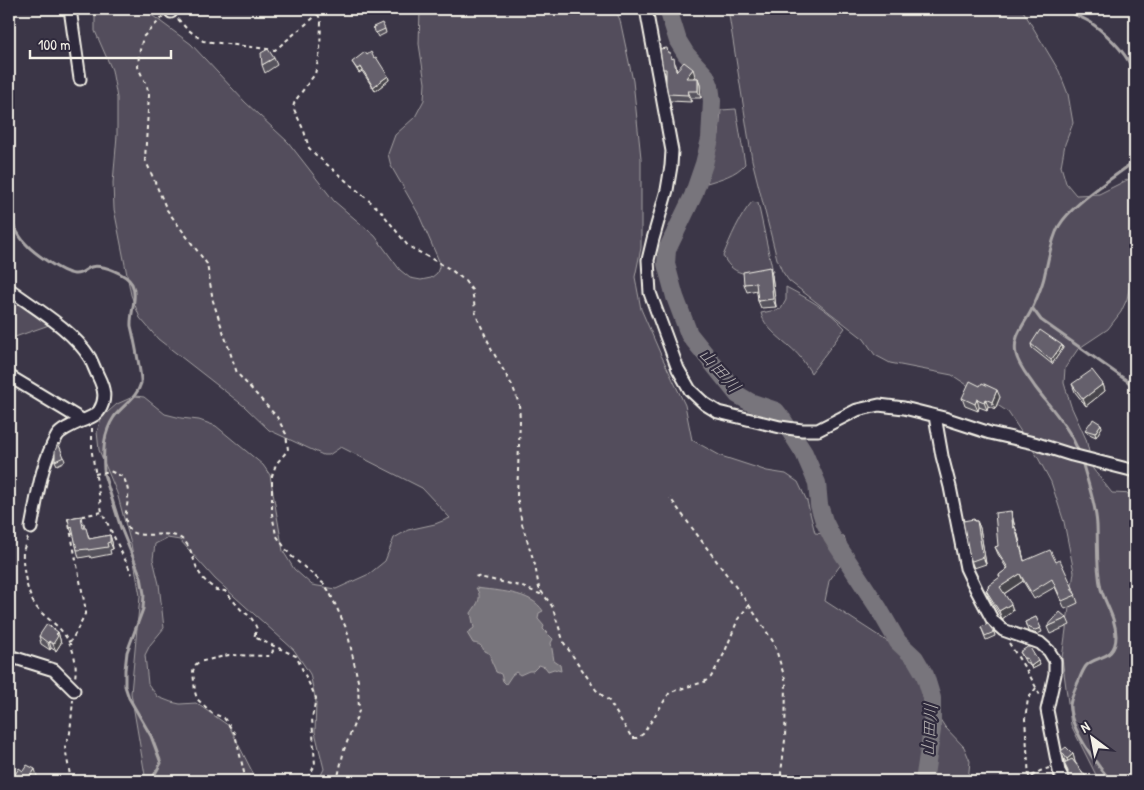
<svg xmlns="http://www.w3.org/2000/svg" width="1144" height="790" font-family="'Patrick Hand','Klee One',sans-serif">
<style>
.green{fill:#534e5c;stroke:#a4a0a2}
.water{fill:#78747b;stroke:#aaa6a7}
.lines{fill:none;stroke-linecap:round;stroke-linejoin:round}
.stream{stroke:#aaa6a7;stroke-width:3}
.river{stroke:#78747b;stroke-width:18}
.street-casing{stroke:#f4f1e8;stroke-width:15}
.path{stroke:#f4f1e8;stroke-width:2;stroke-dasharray:4 4;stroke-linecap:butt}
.street{stroke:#2f2a3d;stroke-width:11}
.wall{fill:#57535d;stroke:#f4f1e8}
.shaded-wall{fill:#47444c;stroke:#f4f1e8}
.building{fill:#65616c;stroke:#f4f1e8}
.labels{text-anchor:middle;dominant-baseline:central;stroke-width:4.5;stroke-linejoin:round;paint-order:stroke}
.water-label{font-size:18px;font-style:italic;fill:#b6b2b2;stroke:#2f2a3d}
</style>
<rect width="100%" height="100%" fill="#3b3647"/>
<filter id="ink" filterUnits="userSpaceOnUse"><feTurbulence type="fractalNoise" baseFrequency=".02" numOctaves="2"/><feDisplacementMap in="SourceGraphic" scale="10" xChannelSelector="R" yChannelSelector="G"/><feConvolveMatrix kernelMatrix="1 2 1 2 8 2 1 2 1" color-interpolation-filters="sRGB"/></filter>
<g filter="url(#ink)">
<path class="green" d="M99 9H139L153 16 191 44 245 102 288 142 334 201 375 236 400 270 410 278 421 280 431 278 437 273 439 267V261L418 213 391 166 388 154 395 135 415 117 424 100 425 83 419 44 420 9H615L620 20 633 81 641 158V248L635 277 641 309 661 355 685 405 692 440 721 456 767 471 786 474 798 482 807 501 815 533 844 536 849 553 829 581 825 601 916 660 926 672 928 682 927 699 945 727 964 747 970 761 968 781H318L324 769 315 732 316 702 310 674 294 650 215 579 180 540 167 538 155 544 153 559 159 584 164 628 150 645 145 655 148 684 158 697 171 702 180 704 196 703 229 726 257 781H146L131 693 140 596 131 544 117 493 99 450 97 432 101 418 117 404 135 396 144 397 165 414 181 418 199 420 216 426 263 465 270 475 283 551 294 569 312 585 336 589 369 574 385 561 394 538 408 530 435 524 450 518 422 488 341 447 329 455H323L269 430 244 406 158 339 140 318 131 295 114 209 113 183 117 135V98L112 70 95 31V16Z
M728 9H1022L1059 71 1068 94 1073 123 1065 144 1061 166 1066 183 1076 195 1099 194 1135 176V262L1127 299 1121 312 1108 329 1078 349 1065 368 1064 383 1071 406 1086 439 1093 469 1112 493 1135 494V781H1099L1071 725 1062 658 1074 572 1064 522 1051 482 1037 456 1008 412 952 375 890 363 875 355 864 339 789 281 782 271 777 259 752 160Z
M736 109 745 164C736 175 720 179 707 183L719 134 721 110Z
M752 202 758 203 773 272C751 274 735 279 723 256 731 237 739 217 752 202Z
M786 287C807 298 829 310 845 328L811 373C808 368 804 362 800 357 789 343 765 331 761 313L781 309 786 300Z
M9 292 49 325 15 337 9 342Z"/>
<path class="water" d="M476 588C496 591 531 591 543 611L539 613 538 619 544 626 543 629 553 639 551 643 554 661 560 665 561 671 554 669 548 671 545 667 539 665 533 671H529L520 675 516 672 512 675 506 684 503 681 501 674 496 672C494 665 490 661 490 654L484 651C482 645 479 644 473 643L467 633 474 628 471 613C477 604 483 598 476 588Z"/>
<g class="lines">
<path class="stream" d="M1066 9C1073 15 1082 17 1090 22 1108 35 1128 54 1135 75
M9 218C14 226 19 237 26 244 34 253 62 273 74 274 82 275 85 269 91 267 102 264 127 274 132 284 138 296 130 313 131 326 133 334 142 377 141 383 137 398 123 405 114 417 103 433 103 451 104 470
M1033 309 1041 320 1126 380 1135 388
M1079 453C1070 428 1051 408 1035 387 1028 376 1019 367 1016 354 1012 336 1025 324 1032 309 1037 298 1043 285 1045 273 1049 258 1051 240 1059 226 1071 205 1111 179 1131 164L1135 159
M1082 461C1087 481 1096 504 1097 525 1098 547 1096 567 1101 589 1106 605 1116 619 1116 636 1116 661 1095 655 1086 666 1083 670 1081 675 1079 680 1076 687 1071 697 1070 705 1069 727 1096 764 1111 781
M104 474 121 528 141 577 144 594 143 609 127 652 125 670V686L129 698 151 736 161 763 151 781"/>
<path class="river" d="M668 9 678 41 686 54 706 76 710 86 712 101 710 139 704 164 693 196 667 250 666 264 675 297 689 334 738 395 750 402 776 411 783 420 804 453 817 483 819 505 824 521 832 537 879 609 898 642 915 658 925 675 932 698V730L924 781"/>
<g class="street-casing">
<path id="street" d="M70 9 80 79
M646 9 672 151 671 166 667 190 653 239 648 260 650 293 678 369 690 390 705 404 718 412 780 427 802 430H818L857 410 879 405 904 408 944 418 990 433 1034 443 1072 455 1135 471
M171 12 173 9
M9 289C36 309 72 329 90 358 93 364 95 370 98 376 104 388 107 399 99 411 94 419 64 425 57 436 41 463 37 498 31 528
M9 376 82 420
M935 416 942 456 950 487 966 568 977 591 993 621 1003 630 1040 643 1049 651 1055 661V674L1047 710 1059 771 1064 781
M9 656 54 670 74 690"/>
</g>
<path class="path" d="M318 14 321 22 320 52 315 74 295 101 293 107 304 131 309 148 316 155 380 210 408 246 450 269 464 280 472 290 476 315 493 352 513 387 519 404 520 420 517 496 522 524 535 565 540 594 520 586 475 576
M163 17 143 37 139 54 138 67 147 87 149 95 145 159 167 210 207 264 213 301 237 373 277 417 286 434 288 450 276 464 272 476V514L276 535 290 555 324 584 329 591 347 630 358 681 359 711 344 750 337 781
M178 19 186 28 203 41 275 50 324 9
M92 428V453L102 512 132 574
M95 474 110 471 123 477C136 499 119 512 129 529 135 540 164 531 176 536 193 542 192 562 200 574 204 581 210 585 216 590L225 591 243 612C251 615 254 622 257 629L254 637 296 656 316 698 312 718 315 765 306 781
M28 538C26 542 24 548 23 552 22 565 27 594 35 605 40 613 49 619 57 626 71 640 78 658 75 678
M541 591 552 606 564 643 596 690 609 701 632 738H637L643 734 670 692 704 682 711 677 724 654 738 619 749 605 670 498
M749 605 774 643 786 682 785 740 780 781
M68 642 72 640 85 614V606L68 519 102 512
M1009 643 1030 676 1040 695
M1036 688 1028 699 1025 719 1029 778 1040 771 1049 768
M71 781 65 747 70 733 73 700
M246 781 235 734 224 718 212 713 197 699 195 692 193 671 195 665 199 662 229 655 270 656 273 651 271 646"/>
<use href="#street" class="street"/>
</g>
<path class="wall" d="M373 27 385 29 386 33 378 37Z
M669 53 676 65 677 70 695 76 694 78H698L700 85 701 98H691V102L670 101 668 94 666 76 663 69Z
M274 58 277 65 265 73 262 65Z
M374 58 388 76 389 80 375 91 362 71 359 73 352 62Z
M772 275 776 307 761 308 758 301 757 290 747 292 744 284Z
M1031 344 1062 345 1063 348 1052 364 1032 348Z
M1072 384H1103L1105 391 1086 406 1075 392Z
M1000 397 995 409 988 406 987 410 979 407 978 411 965 406 962 398Z
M1102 427 1096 437 1087 433 1085 430Z
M58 443 65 461 57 465 55 461Z
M1011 511 1015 527 1018 535 1024 561 1056 562 1073 588 1078 603 1065 609 1055 587 1034 599 1023 581 1004 594 1011 604 1013 611 1002 619 989 597 986 590 989 588 988 586 1000 578 999 575 1007 569 998 554 995 547 998 546Z
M974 519 975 521H977L980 528 986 564 974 568 970 558Z
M84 523 85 528 90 539 110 535 112 542 113 549 110 550 111 554 91 558 90 556 79 558 77 550 74 535H73L70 528Z
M1036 617 1042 632 1037 634 1028 631 1025 622Z
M1067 618 1070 625 1050 634 1047 627Z
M981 627 994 632 995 636 986 640Z
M58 632 61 643 56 651 51 648 50 650 41 644 39 636Z
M1020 652 1038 661 1040 665 1032 669 1028 662 1026 663Z
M1061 751 1073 754 1075 762 1087 778 1088 781H1069L1068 777V773L1064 763 1066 762 1064 759Z"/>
<path class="shaded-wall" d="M361 67 362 71 359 73 357 69Z
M693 69 695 76 688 85 686 78Z
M388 76 389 80 375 91 373 87Z
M698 78 700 85 701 98 698 91Z
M688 91 691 98V102L688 95Z
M770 267 772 275 776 307 773 299Z
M1062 345 1063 348 1052 364 1051 360Z
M1103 384 1105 391 1086 406 1083 399Z
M997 390 1000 397 995 409 992 402Z
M977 399 979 407 978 411 975 404Z
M985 399 988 406 987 410 984 402Z
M1101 424 1102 427 1096 437 1095 433Z
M1011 511 1013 519 1016 535 1013 528Z
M977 521 980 528 986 564 983 557Z
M1015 527 1018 535 1026 569 1024 561Z
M110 535 112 542 113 549 110 542Z
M1020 574 1023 581 1002 595 1000 587Z
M1011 604 1013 611 1002 619 999 611Z
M58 632 61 643 56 651 53 644Z
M49 641 51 648 50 650 48 643Z
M1038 661 1040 665 1032 669 1031 666Z
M1073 754 1075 762 1070 767 1067 759Z
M35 769 37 776 35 781H28Z"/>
<path class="building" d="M382 23 385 29 376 33 373 27Z
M667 48 668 53 670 52 671 59 674 58 676 71 684 62 693 69 686 78H698V91H688V95L668 94 666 83V69H663L660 49Z
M268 49 274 58 262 65 261 53Z
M365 52 367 55 371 52 374 58 376 57 388 76 373 87 361 67 357 69 352 62Z
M770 267 773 299 758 301 756 283 744 284 743 272Z
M1040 330 1062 345 1051 360 1031 344Z
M1092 370 1103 384 1083 399 1072 384Z
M970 381 980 386 982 383 997 390 992 402 985 399 984 402 977 399 975 404 962 398Z
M1093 419 1101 424 1095 433 1085 430 1090 423H1091Z
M58 443 64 457 55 461V451Z
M1011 511 1013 528 1015 527 1024 561 1050 550 1056 562 1060 560 1073 588 1071 589 1076 595 1062 601 1052 579 1031 592 1020 574 1000 587 1011 604 999 611 986 590 989 587 988 586 1000 577 999 575 1008 568 995 547 998 546 995 513Z
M81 516 83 528H86L89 539 110 535V542L107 543 108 547 88 550V549L77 550 72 527 70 528 68 519 70 518Z
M974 519V521H977L983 557 972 561 970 558 963 521Z
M1060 612 1067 618 1047 627Z
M1036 617 1041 628 1035 630 1027 627 1025 622Z
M47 624 58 632 56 634 58 636 53 644 49 641 48 643 39 636Z
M988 624 994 632 985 636 981 627Z
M1029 646 1038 661 1031 666 1027 658 1025 659 1020 652Z
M1066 747 1073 754 1067 759 1061 751Z
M1072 759 1087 778 1083 781H1084H1071L1068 777V771L1064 763Z
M27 765 35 769 28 781H11L19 768 23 771Z"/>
</g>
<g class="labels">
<g class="water-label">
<text transform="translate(720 370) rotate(49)">山田川</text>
<text transform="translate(929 730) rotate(-86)">山田川</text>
</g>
</g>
<rect width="1144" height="790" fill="none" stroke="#2f2a3d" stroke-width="30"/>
<rect x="15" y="15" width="1114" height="760" fill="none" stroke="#f4f1e8" stroke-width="2" filter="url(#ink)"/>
<g transform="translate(1092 738) rotate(328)" stroke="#2f2a3d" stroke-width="4" paint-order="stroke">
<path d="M0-4L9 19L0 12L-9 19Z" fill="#f4f1e8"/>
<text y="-8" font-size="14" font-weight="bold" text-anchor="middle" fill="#f4f1e8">N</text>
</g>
<path d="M30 50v8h141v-8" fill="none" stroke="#f4f1e8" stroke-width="2.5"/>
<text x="38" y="50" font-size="15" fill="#f4f1e8" stroke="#2f2a3d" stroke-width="4" paint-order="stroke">100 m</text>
</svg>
